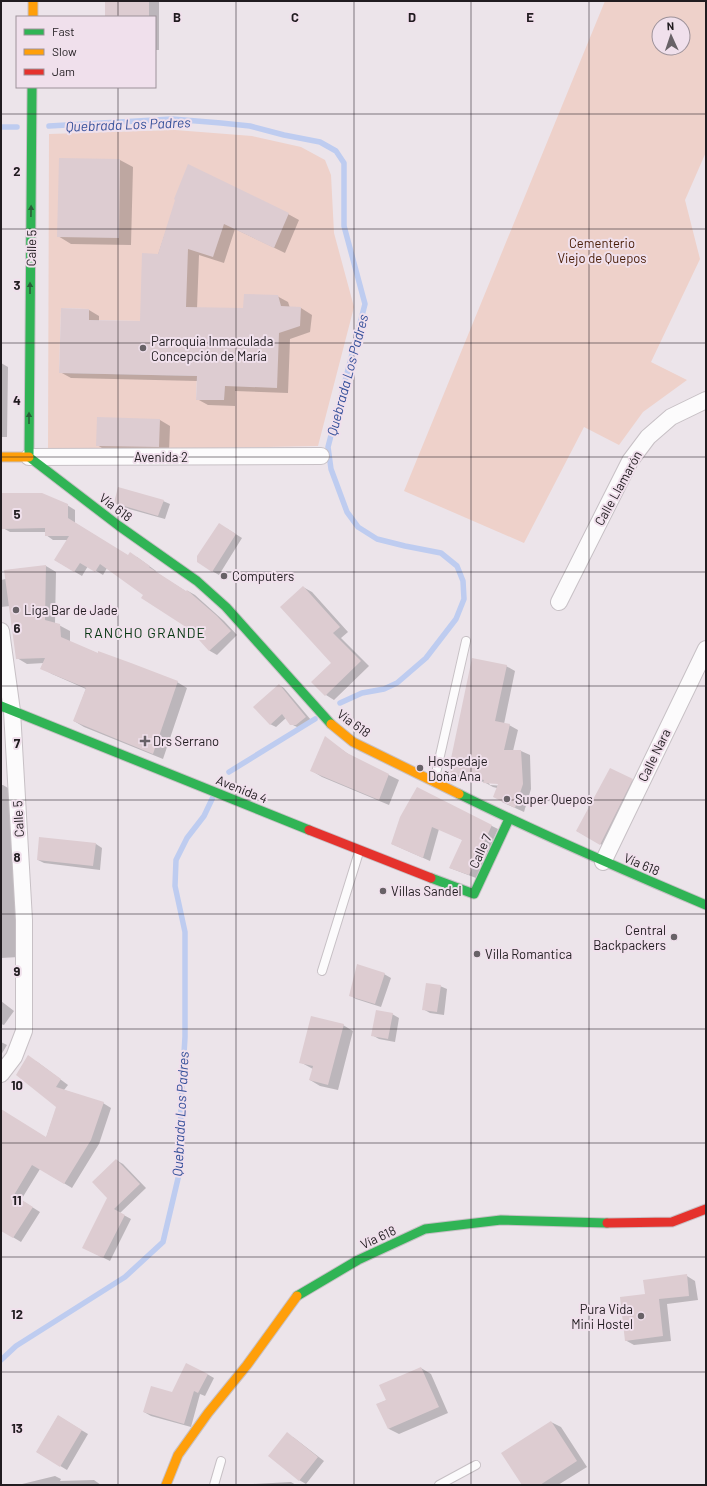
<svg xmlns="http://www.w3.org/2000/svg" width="707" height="1486" font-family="Barlow,sans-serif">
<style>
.green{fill:#eed1ca;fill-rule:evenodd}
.shadow{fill:#0003;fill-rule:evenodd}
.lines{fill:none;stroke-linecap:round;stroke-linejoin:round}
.stream{stroke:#beccf0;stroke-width:5.5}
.building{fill:#ddccd1}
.lane-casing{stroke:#c7c0c5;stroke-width:10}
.street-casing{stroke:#c7c0c5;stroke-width:18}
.fast-casing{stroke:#c7c0c5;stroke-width:11}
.slow-casing{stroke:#c7c0c5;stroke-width:11}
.jam-casing{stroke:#c7c0c5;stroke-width:11}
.lane{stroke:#fcfbfc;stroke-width:8}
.street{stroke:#fcfbfc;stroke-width:16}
.fast{stroke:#30b455;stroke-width:9}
.slow{stroke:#ff9f0a;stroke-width:9}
.jam{stroke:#e5322d;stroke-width:9}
.oneway{fill:#286038}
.grid{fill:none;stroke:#211c20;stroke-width:1;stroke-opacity:0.55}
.poi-dot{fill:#686267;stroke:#f0e0ec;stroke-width:1.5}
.labels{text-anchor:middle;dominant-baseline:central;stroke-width:4;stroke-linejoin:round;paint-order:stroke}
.park-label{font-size:13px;fill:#481c06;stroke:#f0e0ec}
.street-label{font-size:13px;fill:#211c20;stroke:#f0e0ec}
.poi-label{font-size:13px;fill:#211c20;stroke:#f0e0ec;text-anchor:start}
.water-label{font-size:14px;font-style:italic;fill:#36519b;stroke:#f0e0ec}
.neighbourhood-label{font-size:14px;letter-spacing:1px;fill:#04340f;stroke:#f0e0ec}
.grid-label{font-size:13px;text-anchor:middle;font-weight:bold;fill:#211c20;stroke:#f0e0ec;stroke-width:4;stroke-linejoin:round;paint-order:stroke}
</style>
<rect width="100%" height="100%" fill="#ece4ea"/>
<path class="green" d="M605 1H706V152L685 200 700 259 651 362 687 380 643 412 619 445 584 427 524 543 404 491ZM659 24H683V48H659Z
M175 130 252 136 301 147 325 160 331 175 334 233 354 307 318 446 48 451 49 134ZM61 308 89 309V320L197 322 226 308 224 400 196 399 197 376 59 373Z"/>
<path class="shadow" d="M106 1H159V50H155V17H106Z
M60 159 120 160 133 167 131 245 71 244 58 236Z
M176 200 288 214 299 220 285 253 235 229 224 263 199 255 197 309H244L277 296 288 302 290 308H301L312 315 310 332 290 339 288 393 235 391V406L208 405 197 399V381L71 378 60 372 89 310 99 316V321L141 322 158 255Z
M1 363 8 367 7 437H1Z
M160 420 170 426 169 452 107 451 97 445Z
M1 494 67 505 75 510V523L128 556 137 557 156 571 155 572 187 592 188 591 195 595 224 621 237 635 217 655 210 651 190 628 107 568 103 575 88 566 82 576 55 560 68 540H53L46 535V532H10L3 528 1 518Z
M163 501 170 504 165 519 122 507 115 503Z
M226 528 242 538 219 575 212 571Z
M46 566 56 572 55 623 70 631V642L99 654 177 682 187 688 163 759 84 727 74 721 86 689 52 674 41 668 44 663 27 664 17 658 10 606 1 607V580L10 578 9 570Z
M303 587 312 592 348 632 341 638 369 666 334 700 326 695 332 663Z
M506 666 515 671 504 724 509 725 518 730 513 751H521L530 755 531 789 524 812 502 802 497 788 493 787 484 782 457 777 449 772ZM488 782 503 784V786L490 785Z
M279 685 284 688 311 720 302 727H297L291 724 286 718 276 727 270 724Z
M325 738 354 758 399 780 389 805 322 777 312 771Z
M632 780 642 786 611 850 577 831Z
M1 785H3L13 791 19 957 1 958Z
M417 789 498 829 476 878 450 868 463 840 439 829 430 861 392 844Z
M96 844 102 848 100 870 44 863 38 860Z
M384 974 391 978 381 1007 356 999 350 995Z
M440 986 447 989 444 1015 430 1013 423 1009Z
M1 1001 14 1011 4 1025 1 1024Z
M392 1014 399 1018 395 1042 379 1039 372 1035Z
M343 1025 353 1031 338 1090 320 1086 310 1080 313 1069 300 1062Z
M1 1042 7 1045 1 1055Z
M36 1061 68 1085 64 1090 103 1103 111 1108 99 1144 72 1188 40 1169 21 1200 40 1212 21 1242 1 1230V1110L46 1138 57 1107Z
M116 1160 123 1164 146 1188 120 1213 131 1219 110 1261 90 1251 108 1198Z
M687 1276 695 1281 698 1300 667 1304 671 1341 634 1345 625 1340 646 1295Z
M421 1368 431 1374 448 1413 399 1434 389 1429 378 1404 387 1400Z
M207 1374 214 1378 205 1396 200 1394 191 1427 151 1416 144 1412 172 1393Z
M58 1416 88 1434 67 1470 37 1452Z
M551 1422 561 1427 587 1467 558 1485H523Z
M293 1437 324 1461 306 1484 299 1480Z
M55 1476 61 1479 60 1481 94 1480 101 1485H18Z
M291 1482 296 1485H253V1484Z"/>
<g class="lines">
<path class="stream" d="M49 126 172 119 221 123 250 126 284 135 320 142 336 151 344 163V226L365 304 328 447 331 469 347 512 358 527 377 539 405 546 441 553 457 566 463 581 464 599 456 619 426 658 397 683 384 689 362 693 340 703
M1 127H17
M229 772 315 719
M1 1360 16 1346 125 1277 163 1242 180 1170 181 1103 185 1037V932L175 886 176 860 187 838 204 816 213 797"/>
</g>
<path class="building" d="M105 1H149V17H105Z
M59 158 120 159 119 238 57 237Z
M188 164 289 213 274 248 224 224 213 257 188 249 186 307 243 308 244 294 278 295 281 306 301 307 300 326 279 333 277 388 225 386 224 400H196L197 376 59 373 61 308 89 309V320L140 321 142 253 158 254 175 200 174 199Z
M97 417 160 419 159 447 96 446Z
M118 487 164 500 158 516 114 503Z
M1 493H42L68 504V518L128 555 130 552 150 566 149 567 186 591 187 590 217 616 231 631 209 651 189 629 141 598 143 595 100 564 95 572 80 563 74 572 54 560 69 536H45V528L1 529Z
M219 523 236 534 212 572 197 562V556Z
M46 565 45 620 60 624 61 637 98 653V651L131 663 178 681 153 754 73 721 86 688 40 669 45 658 16 659 4 570Z
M303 586 340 627 333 633 361 661 325 696 311 682 331 663 280 607Z
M472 658 507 665 495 721 510 724 504 750H521L523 784 515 808 493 797 498 784 483 783 484 780 448 773Z
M279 684 306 717 296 725H290L282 714 270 725 253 707Z
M325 736 347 753 389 774 379 800 310 771Z
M610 768 633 779 600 845 576 831Z
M417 787 492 825 469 875 449 868 462 840 432 827 423 858 391 844 400 817Z
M39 837 96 843 93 866 37 860Z
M357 964 385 973 375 1004 349 996Z
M426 983 441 985 437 1012 422 1010Z
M376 1010 393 1013 388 1039 371 1036Z
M311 1016 344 1024 328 1085 309 1080 313 1066 299 1063Z
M28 1055 61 1079 56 1087 104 1102 91 1140 64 1184 32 1165 14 1195 33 1207 13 1238 1 1231V1109L46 1137 56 1107 16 1075Z
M116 1159 140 1184 114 1209 125 1215 103 1258 82 1248 107 1198 92 1182Z
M687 1274 689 1296 659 1299 663 1336 625 1341 620 1297 645 1294 643 1280Z
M186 1363 208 1374 198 1393 194 1391 184 1424 143 1412 151 1386 172 1392Z
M421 1367 439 1407 388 1429 376 1404 386 1400 379 1385Z
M58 1415 82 1430 60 1467 36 1452Z
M551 1421 577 1461 540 1485H522L501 1453Z
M287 1432 318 1457 299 1481 268 1456Z"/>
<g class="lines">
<g class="lane-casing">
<path id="lane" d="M434 782 466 641
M322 971 359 852
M214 1485 221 1461
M439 1485 476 1465"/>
</g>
<g class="street-casing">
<path id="street" d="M29 457 321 456
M559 602 630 461 648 437 671 417 706 400
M1 631 12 711 24 920V1031L14 1057 1 1074
M603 862 706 649"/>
</g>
<g class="fast-casing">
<path id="fast" d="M29 457 119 526 197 581 226 607 331 724
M29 457 32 87
M1 706 309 830
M459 794C540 834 623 870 706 905
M431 878 474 894 509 819
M297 1296 358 1260 425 1229 501 1220 607 1223"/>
</g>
<g class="slow-casing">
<path id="slow" d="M33 1V17
M1 457H29
M331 724 353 742 459 794
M166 1485 178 1455 208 1413 247 1365 297 1296"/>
</g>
<g class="jam-casing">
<path id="jam" d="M309 830 431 878
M607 1223 672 1222 706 1209"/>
</g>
<use href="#lane" class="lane"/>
<use href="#street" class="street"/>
<use href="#fast" class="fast"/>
<use href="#slow" class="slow"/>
<use href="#jam" class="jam"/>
</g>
<defs><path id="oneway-solid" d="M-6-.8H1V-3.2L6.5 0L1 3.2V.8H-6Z"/></defs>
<g class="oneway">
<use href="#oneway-solid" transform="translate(31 211) rotate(-89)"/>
<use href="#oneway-solid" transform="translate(30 288) rotate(-90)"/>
<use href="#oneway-solid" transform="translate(29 418) rotate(-90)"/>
</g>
<path class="grid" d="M118 1V17M236 1V1485M354 1V1485M471 1V1485M589 1V1485M118 87V1485M1 114H706M1 229H706M1 343H706M1 457H706M1 572H706M1 686H706M1 800H706M1 914H706M1 1029H706M1 1143H706M1 1257H706M1 1372H706"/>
<g class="poi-dot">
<circle cx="143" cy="348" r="4"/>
<circle cx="224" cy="576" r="4"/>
<circle cx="16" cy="610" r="4"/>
<path d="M143 735h4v4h4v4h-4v4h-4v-4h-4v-4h4z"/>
<circle cx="420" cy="768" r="4"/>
<circle cx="507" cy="799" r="4"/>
<circle cx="383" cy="891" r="4"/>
<circle cx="674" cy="937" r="4"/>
<circle cx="477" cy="954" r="4"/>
<circle cx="641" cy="1316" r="4"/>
</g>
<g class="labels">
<g class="park-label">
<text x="602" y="243">Cementerio<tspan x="602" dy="15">Viejo de Quepos</tspan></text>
</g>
<g class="street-label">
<text transform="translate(31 248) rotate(-89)">Calle 5</text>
<text x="161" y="457">Avenida 2</text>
<text transform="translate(618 488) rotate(-61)">Calle Llamarón</text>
<text transform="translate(116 507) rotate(37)">Vía 618</text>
<text transform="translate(354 723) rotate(36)">Vía 618</text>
<text transform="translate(654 755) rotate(-64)">Calle Nara</text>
<text transform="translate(242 789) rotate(22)">Avenida 4</text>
<text transform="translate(18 819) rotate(-93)">Calle 5</text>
<text transform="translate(480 851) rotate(-66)">Calle 7</text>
<text transform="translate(642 864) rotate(23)">Vía 618</text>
<text transform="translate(378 1237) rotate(-25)">Vía 618</text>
</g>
<g class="poi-label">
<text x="151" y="341">Parroquia Inmaculada<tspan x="151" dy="15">Concepción de María</tspan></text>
<text x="232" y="576">Computers</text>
<text x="24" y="610">Liga Bar de Jade</text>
<text x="153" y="741">Drs Serrano</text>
<text x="428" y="761">Hospedaje<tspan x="428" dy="15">Doña Ana</tspan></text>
<text x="515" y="799">Super Quepos</text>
<text x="391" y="891">Villas Sandel</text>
<text x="666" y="930" text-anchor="end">Central<tspan x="666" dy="15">Backpackers</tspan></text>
<text x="485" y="954">Villa Romantica</text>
<text x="633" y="1309" text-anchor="end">Pura Vida<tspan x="633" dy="15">Mini Hostel</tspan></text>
</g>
<g class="water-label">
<text transform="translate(128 124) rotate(-2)">Quebrada Los Padres</text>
<text transform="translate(347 375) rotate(-75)">Quebrada Los Padres</text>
<text transform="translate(180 1114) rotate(-87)">Quebrada Los Padres</text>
</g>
<g class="neighbourhood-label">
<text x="145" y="632">RANCHO GRANDE</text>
</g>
</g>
<g class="grid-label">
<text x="177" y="22">B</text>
<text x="295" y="22">C</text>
<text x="412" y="22">D</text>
<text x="530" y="22">E</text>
<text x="17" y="176">2</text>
<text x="17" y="290">3</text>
<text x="17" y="405">4</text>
<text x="17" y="519">5</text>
<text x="17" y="633">6</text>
<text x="17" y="748">7</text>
<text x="17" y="862">8</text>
<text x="17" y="976">9</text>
<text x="17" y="1090">10</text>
<text x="17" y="1205">11</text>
<text x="17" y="1319">12</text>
<text x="17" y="1433">13</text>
</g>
<rect width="707" height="1486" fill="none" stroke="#211c20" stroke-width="4"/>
<rect x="16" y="16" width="140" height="72" fill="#f0e0ec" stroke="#9d929a"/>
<rect x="24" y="29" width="20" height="6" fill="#30b455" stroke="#9d929a"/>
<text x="52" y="36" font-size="12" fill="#211c20">Fast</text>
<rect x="24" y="49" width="20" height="6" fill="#ff9f0a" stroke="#9d929a"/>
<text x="52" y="56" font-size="12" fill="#211c20">Slow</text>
<rect x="24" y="69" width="20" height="6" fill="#e5322d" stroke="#9d929a"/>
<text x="52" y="76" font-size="12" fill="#211c20">Jam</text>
<g transform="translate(671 36) rotate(357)"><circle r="19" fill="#f0e0ec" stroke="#9d929a"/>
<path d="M0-3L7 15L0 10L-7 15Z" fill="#686267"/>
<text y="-6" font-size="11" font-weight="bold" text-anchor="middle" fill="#211c20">N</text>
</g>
</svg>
